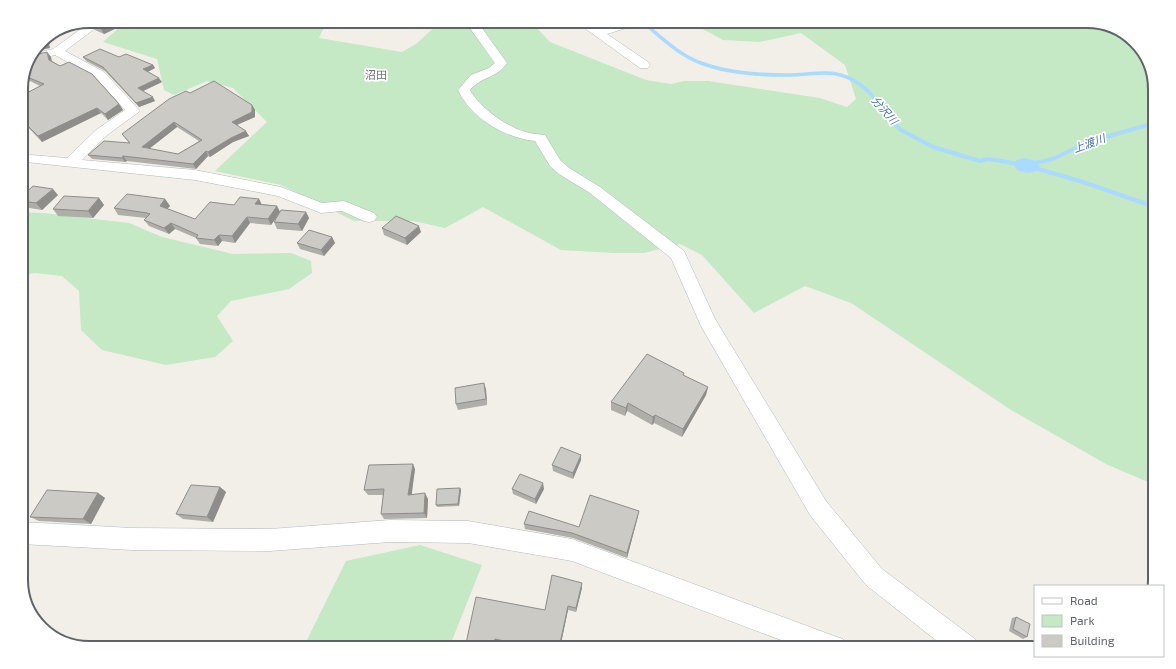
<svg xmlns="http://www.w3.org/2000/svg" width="1176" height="669" font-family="'Exo 2','Noto Sans JP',sans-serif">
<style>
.green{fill:#c5e8c5}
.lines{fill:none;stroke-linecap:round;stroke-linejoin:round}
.stream-far1{stroke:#aadaff;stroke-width:3.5}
.stream{stroke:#aadaff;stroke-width:4}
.river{fill:#aadaff;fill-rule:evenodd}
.street-casing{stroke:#b5b8bc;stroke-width:1}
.street{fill:#fff;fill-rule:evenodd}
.wall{fill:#afaea9;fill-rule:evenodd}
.shaded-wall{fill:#8f8d8a}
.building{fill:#cccac5;stroke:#8f8d8a;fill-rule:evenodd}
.labels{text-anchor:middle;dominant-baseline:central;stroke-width:3.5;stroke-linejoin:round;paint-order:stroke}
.far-neighbourhood-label{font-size:11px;fill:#70757a;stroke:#fff}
.far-water-label{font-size:11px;font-style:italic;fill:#4174aa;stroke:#fff}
.rim{fill:none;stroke:#5f6368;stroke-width:2}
</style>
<rect width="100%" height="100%" fill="#f1efe8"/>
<path class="green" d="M1087 21 1121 30 1146 55 1155 85V485L1106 464 1011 410 851 303 805 286 754 313 702 255 680 244 644 253H613L561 250 483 207 445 228 413 221H354L281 185 215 171 267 122 233 88 207 81 174 95 164 90 157 59 103 42 121 26 325 25 319 38 402 52 416 44 438 24H533L550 42 646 80 671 84 685 81H708L820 98 847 107 856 99 845 65 801 33 760 42 723 40 697 26 695 23Z
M21 212 43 213 129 223 162 237 233 254 291 253 311 261 312 273 289 289 231 301 217 316 233 341 215 357 166 365 102 350 81 330 79 291 62 276 34 273 21 276Z
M420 545 482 565 449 648H303L346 561Z"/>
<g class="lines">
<path class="stream-far1" d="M644 23C662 38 679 55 701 63 727 73 757 75 785 75 816 76 832 65 861 85 873 94 880 106 888 118"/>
<path class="stream" d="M887 117 901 130 933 147 980 161 988 159 1025 165 1053 159 1088 142 1155 123
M1028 166 1083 182 1155 207"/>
<path class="river" d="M1025 158 1036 161 1040 166 1036 171 1028 173 1017 170 1014 165 1017 160Z"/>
<g class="street-casing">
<path id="street" d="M592 23 600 29 619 23H637L636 25 607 34 648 62 650 65 648 68H640L579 24Z
M467 24H479L507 63C497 78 482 76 470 90 479 107 508 128 526 132 532 134 539 134 545 135L560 160 569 168 600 187 684 251 715 319 826 501 882 569 975 639 978 648H946L866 585 810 515 701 326 671 258 590 193 559 174 550 166 535 141C505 138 471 118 458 90L471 75 489 68 495 63Z
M85 26H98L65 51 104 72 140 111 106 136 82 160 195 170 281 187 322 203 344 201 374 213 377 217 374 221 369 222 364 221 342 211 321 213 278 196 195 180 26 162 24 159 26 156 31 155 67 158 96 130 125 110 96 78 55 55 32 60 36 53 53 49Z
M390 520 468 521 572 539 834 636 843 639 846 648H802L572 561 468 543 390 542 270 551 132 550 21 544V522L132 528 270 529Z"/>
</g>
<use href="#street" class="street"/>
</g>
<path class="wall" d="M595 23H609L599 27Z
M92 26H121L104 34 95 30Z
M47 52 51 57 52 61 119 104 123 110 108 120 101 113 42 142 21 120V96L40 86 24 78 35 55Z
M83 57H119L153 65 155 68 148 72 162 82 143 91 155 101 139 107 105 71 86 61Z
M190 93 252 105 255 110V117L237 125 249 136 233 142 210 157 208 156 196 169 127 161 125 162 92 159 88 155 129 143 122 134ZM177 127 199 141 178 154 149 149Z
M58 195 42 210 23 207 21 205V197Z
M99 198 104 205 93 218 58 216 53 209Z
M165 199 170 206 167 209 195 219 234 205 259 199 261 204 277 206 280 212 271 225 250 223 235 243 222 241 218 246 200 244 196 238 175 229 169 234 149 226 144 220 146 218 118 215 114 208Z
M306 212 309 218 302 231 277 229 274 222Z
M382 228 421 232 407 245 384 235Z
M332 237 335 243 324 256 300 249 297 243Z
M683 376 708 387 706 395 682 437 654 423 652 425 627 411 625 416 611 410V402Z
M486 389 487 405 458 410 456 404Z
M581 460 573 479 553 471 552 465Z
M415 469 411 495 428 499 427 518 384 519 381 514 383 495H368L364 490Z
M220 487 226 492 213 522 183 519 176 514Z
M460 488 461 490 459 506 437 507 436 505Z
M512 489H544L536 504 513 494Z
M98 493 105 498 91 524 39 521 30 517Z
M638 516 627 558 573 538 525 529 524 524 579 527Z
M582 583V588L576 612 568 610 560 648H520L497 643 496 648H465L545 610Z
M1016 617 1027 637 1023 639 1009 631 1012 618Z"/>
<path class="shaded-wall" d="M599 23H609L599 27Z
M63 26H75L48 39 50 48 36 51 39 45 45 38Z
M107 26H121L104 34 101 29Z
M47 52 51 57 52 65 49 60Z
M153 65 155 68 145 73 143 69Z
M159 78 162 82 141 92 138 88Z
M153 97 155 101 139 107 136 103Z
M119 104 123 110 108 120 105 114Z
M252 105 255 110V117L234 126 232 122Z
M97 108 101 113 42 142 38 136Z
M174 122 177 127 145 152 142 147Z
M246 131 249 136 233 142 210 157 208 152 231 138Z
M206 151 208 156 196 169 193 164Z
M123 156 127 161 125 162 122 158Z
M53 189 58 195 42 210 36 203Z
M99 198 104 205 93 218 88 211Z
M165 199 170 206 164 212 160 206Z
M259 199 262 205 255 204Z
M277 206 280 212 271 225 268 219Z
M306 212 309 218 302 231 298 224Z
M247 217 250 223 235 243 232 236Z
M171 223 175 229 169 234 164 228Z
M419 226 421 232 407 245 405 238Z
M219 235 222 241 218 246 214 240Z
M332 237 335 243 324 256 321 250Z
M484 383 486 389 487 405 486 399Z
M708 387 706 395 682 437 683 429Z
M628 403 627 411 625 416 626 408Z
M655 415 654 423 652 425 653 417Z
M581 455V460L573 479V473Z
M413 464 415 469 411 500 408 495Z
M543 483 544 489 536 504 535 499Z
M220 487 226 492 213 522 207 517Z
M460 488 461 490 459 506 458 504Z
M98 493 105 498 91 524 83 519Z
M425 493 428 499 427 518 424 513Z
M639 511 638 516 627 558V553Z
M582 583V588L576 612V608Z
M568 606V610L560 648H559Z
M495 639 497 643 496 648H493Z"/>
<path class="building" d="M94 26H107L101 29Z
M45 38 46 43 39 45 41 41Z
M100 49 119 57 126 54 153 65 143 69 159 78 138 88 153 97 136 103 103 67 83 57Z
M47 52 49 60 60 66 69 62 92 74 119 104 105 114 97 108 38 136 21 119V96L44 84 25 76 35 55Z
M214 81 252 105V112L232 122 246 131 231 138 208 152 206 151 193 164 123 156 122 158 88 155 104 141 130 143 122 134 169 99 186 91 190 93ZM174 122 202 140 178 154 142 147Z
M33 186 53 189 36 203 21 201V197Z
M127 194 165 199 160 206 195 219 210 202 234 205 240 197 259 199 255 204 277 206 268 219 247 217 232 236 219 235 214 240 196 238 198 235 171 223 164 228 144 220 150 214 147 213 114 208Z
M64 196 99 198 88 211 53 209Z
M281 210 306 212 298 224 274 222Z
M396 216 419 226 405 238 382 228Z
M309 230 332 237 321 250 297 243Z
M647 354 684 373 683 375 708 387 683 429 655 415 653 417 628 403 626 408 611 402Z
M484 383 486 399 456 404 455 388Z
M561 447 581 455 573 473 552 465Z
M413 464 408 495 425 493 424 513 381 514 384 489 364 490 369 465Z
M520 474 543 483 535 499 512 489Z
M191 485 220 487 207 517 176 514Z
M460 488 458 504 436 505 437 489Z
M47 490 98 493 83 519 30 517Z
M590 495 639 511 627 553 572 533 524 524 529 511 579 527Z
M552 575 582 583 576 608 568 606 559 648H537L495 639 493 648H465L476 597 545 610Z
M1016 617 1030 624 1027 637 1013 629Z"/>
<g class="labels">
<g class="far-neighbourhood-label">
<text x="376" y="74">沼田</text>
</g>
<g class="far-water-label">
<text transform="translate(885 110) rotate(49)">分沢川</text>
<text transform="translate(1089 143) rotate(-20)">上渡川</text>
</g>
</g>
<path d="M0 0H1176V669H0ZM89 28H1087A61 61 0 0 1 1148 89V580A61 61 0 0 1 1087 641H89A61 61 0 0 1 28 580V89A61 61 0 0 1 89 28Z" fill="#fff" fill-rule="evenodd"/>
<path class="rim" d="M89 28H1087A61 61 0 0 1 1148 89V580A61 61 0 0 1 1087 641H89A61 61 0 0 1 28 580V89A61 61 0 0 1 89 28Z"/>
<rect x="1034" y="585" width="130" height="72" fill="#ffffff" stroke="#bfc1c3"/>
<rect x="1042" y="598" width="20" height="6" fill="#ffffff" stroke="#bfc1c3"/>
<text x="1070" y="605" font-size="12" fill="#5f6368">Road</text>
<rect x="1042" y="615" width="20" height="12" fill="#c5e8c5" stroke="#bfc1c3"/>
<text x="1070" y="625" font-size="12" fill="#5f6368">Park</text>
<rect x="1042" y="635" width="20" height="12" fill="#cccac5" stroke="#bfc1c3"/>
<text x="1070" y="645" font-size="12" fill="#5f6368">Building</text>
</svg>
